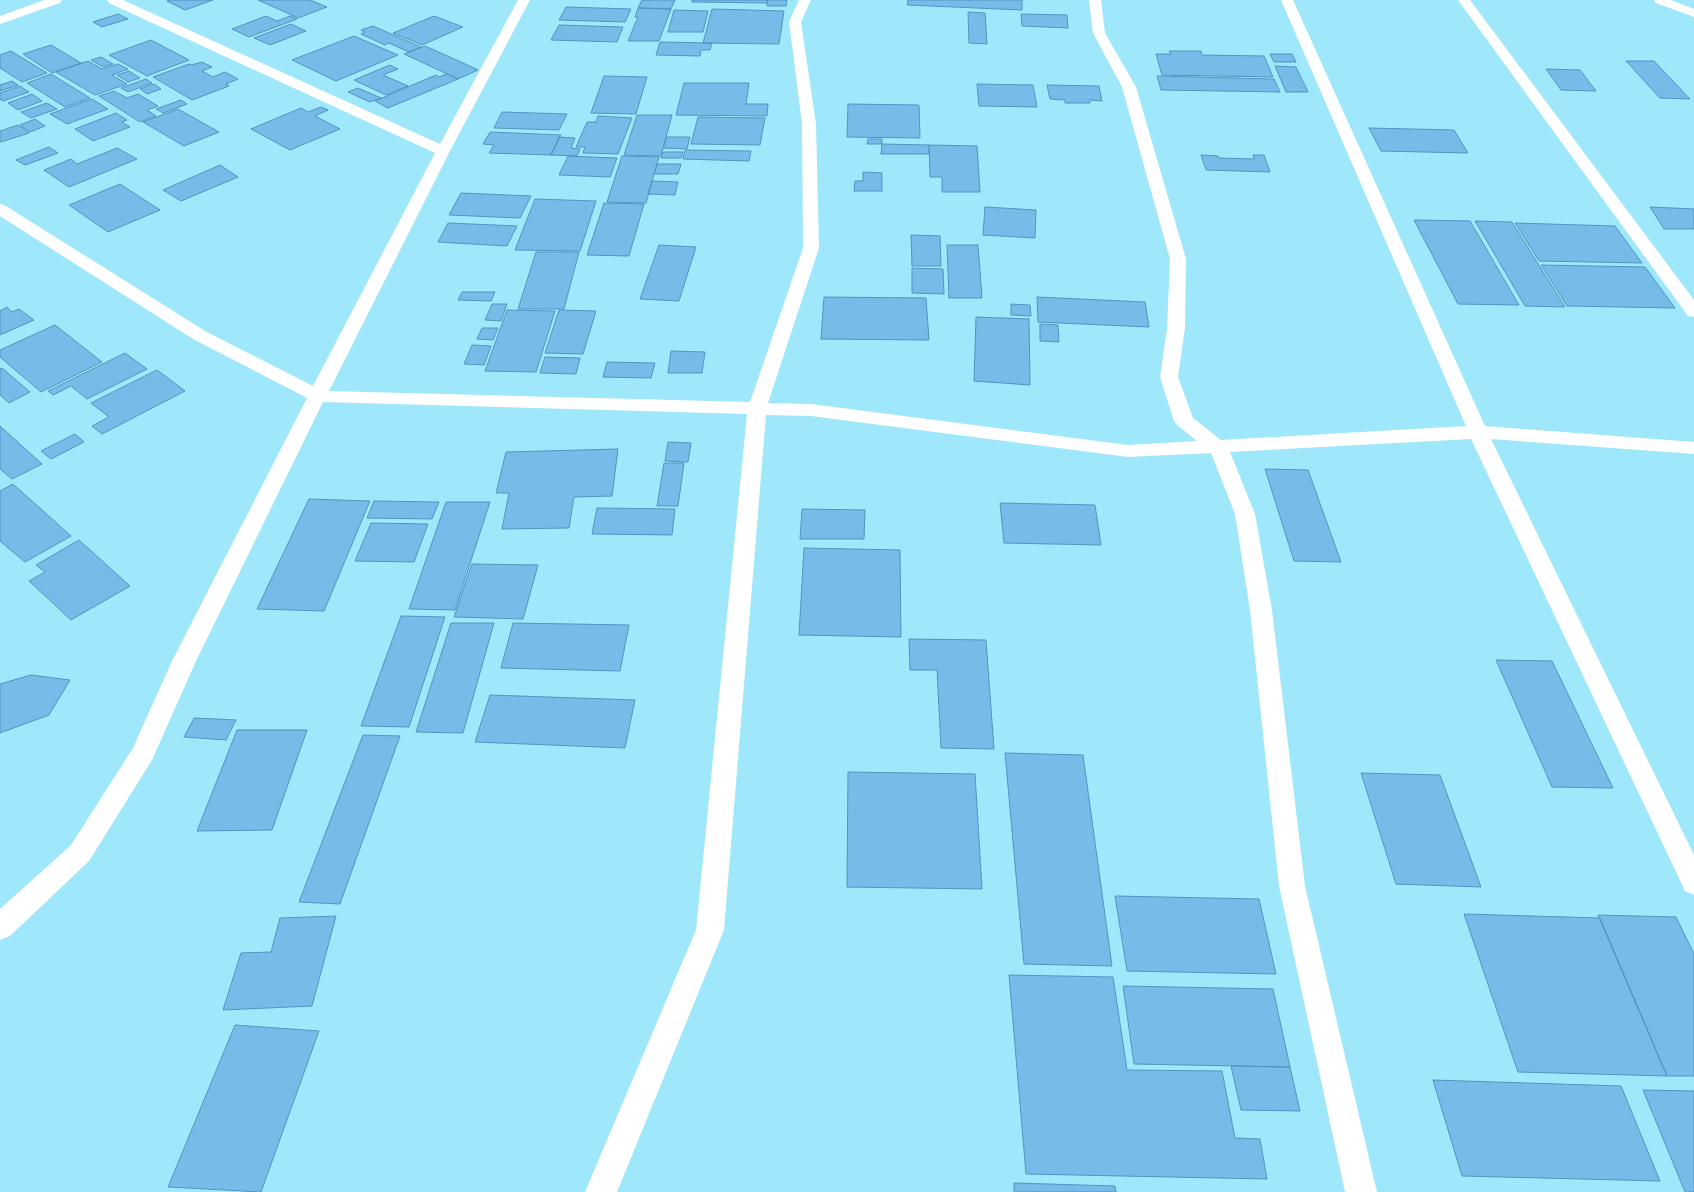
<svg xmlns="http://www.w3.org/2000/svg" width="1694" height="1192" font-family="Montserrat,sans-serif">
<style>
.building{fill:#75bce8;stroke:#4f96c0}
.lines{fill:none;stroke-linecap:round;stroke-linejoin:round}
.minor{fill:#fff;fill-rule:evenodd}
</style>
<rect width="100%" height="100%" fill="#9fe8fc"/>
<path class="building" d="M171 0H213L185 10 167 1Z
M258 0H310L327 7 298 18Z
M642 0H675L671 9 638 8Z
M692 0H767V3L692 2Z
M767 0H787L786 6H767Z
M908 0H1022V10L907 5Z
M566 7 631 9 625 22 559 20Z
M638 8 671 9 659 41H628L638 17H635Z
M712 9 784 11 779 44 703 43Z
M674 10 708 11 703 32H668Z
M968 12 985 13 987 44 969 43Z
M118 14 128 19 102 27 93 22Z
M1021 14 1067 15 1068 28 1022 26Z
M266 16 277 21 290 16 297 19 249 37 232 29Z
M434 16 463 27 422 45 393 33Z
M291 24 306 31 270 45 254 38Z
M559 25 623 27 617 42 551 40Z
M373 26 421 47 409 52 389 43 385 45 361 34 365 32 361 30Z
M354 36 398 55 336 81 292 60Z
M151 40 189 60 147 76 109 55Z
M660 42 712 43 710 50H701L700 56 656 55Z
M51 45 81 63 52 73 23 54Z
M425 46 463 63 478 70 458 79 404 54Z
M11 51 47 73 22 82 0 68V55Z
M1169 51H1201L1202 55 1264 56 1273 77 1162 75 1156 54H1171Z
M1270 54H1292L1296 62H1274Z
M101 57 113 64 103 67 91 60Z
M88 61 102 69 118 64 128 69 112 75 127 84 95 95 56 72Z
M1626 61H1654L1690 99 1660 98Z
M202 62 212 67 202 71 213 77 225 72 238 79 226 84 229 86 192 100 153 77 189 64 191 65Z
M390 65 398 69 383 75 408 86 386 95 354 80Z
M1275 66 1296 67 1308 92H1286Z
M1546 69 1580 70 1596 91 1561 90Z
M129 71 140 78 128 82 117 75Z
M51 74 90 98 65 107 27 83Z
M447 74 458 79 388 108 375 101 436 75 439 77Z
M604 76 647 77 636 114 591 113Z
M1157 76 1274 79 1280 92 1161 90Z
M146 79 152 83 128 92 121 88Z
M12 81 18 85 0 91V85Z
M684 83H749L746 104H768L767 116 676 115Z
M154 84 161 89 147 94 140 89Z
M977 84 1033 85 1037 107 979 106Z
M1047 85 1099 86 1102 101 1090 100V103H1065V100L1050 99Z
M20 86 29 92 3 101 0 99V93Z
M358 88 381 98 370 102 348 92Z
M114 91 127 98 138 94 158 106 147 110 156 116 140 122 99 96Z
M32 94 42 101 18 110 8 103Z
M92 99 108 109 67 124 50 114Z
M181 100 187 104 163 113 156 109Z
M47 103 57 109 31 118 21 112Z
M848 104 919 105 920 138 847 137Z
M321 107 328 110 315 116 340 129 290 150 251 129 301 108 308 112Z
M178 109 219 132 184 146 143 122Z
M502 112 567 114 559 130 494 128Z
M116 113 127 120 122 122 130 127 93 141 75 129Z
M637 115H672L661 156 624 155Z
M598 116 632 118 618 154 583 153 585 147H576L587 122H596Z
M698 117 765 118 760 145 691 144Z
M35 119 45 126 30 132 20 125Z
M18 125 29 133 1 142 0 141V131Z
M1369 128 1454 130 1468 153 1381 151Z
M490 132 561 135 551 155 489 153 494 145 483 144Z
M559 137 575 138 571 148 580 149 577 156 551 155Z
M667 137H690L687 149 663 148Z
M868 139H882V144H867Z
M882 144 929 145V154H881Z
M929 145 977 146 980 192H942V177H930Z
M49 147 58 153 25 165 16 160Z
M117 148 137 159 69 187 44 170 71 159 77 164Z
M685 150 751 151 749 161 683 159Z
M663 152H683L681 158H661Z
M1201 155 1218 156 1219 158 1254 159 1253 155H1264L1270 172 1206 170Z
M568 156 617 158 610 177 559 175Z
M622 156 659 157 646 203 607 202Z
M657 164H681L678 174H654Z
M220 165 238 177 181 201 163 190Z
M863 172 882 173V191H854L855 181H863Z
M652 181 678 182 675 195 648 194Z
M120 184 160 210 108 232 69 205Z
M461 193 531 196 520 218 449 215Z
M535 199 596 201 580 251 515 250Z
M604 203 644 204 629 256 587 255Z
M985 207 1036 210 1035 238 983 235Z
M1650 207 1694 209V229H1664Z
M1414 220 1470 221 1519 305 1458 304Z
M1475 221 1512 222 1565 307 1525 306Z
M448 223 517 226 507 246 438 242Z
M1515 223 1615 226 1642 263 1539 261Z
M911 235 940 236 941 266H912Z
M659 245 696 247 679 301 640 299Z
M947 245H978L982 298H949Z
M536 252H579L564 309H518Z
M1541 265 1645 267 1675 308 1567 306Z
M912 268 943 269 944 294 912 293Z
M462 292H495L491 301 458 300Z
M824 297 926 298 929 340 821 339Z
M1037 297 1145 302 1149 327 1038 322Z
M492 304H507L501 321 485 320Z
M1011 304 1030 305 1031 316 1011 315Z
M7 307 12 312 19 309 34 320 0 335V311Z
M507 310 555 311 536 372 485 371Z
M559 310 596 311 583 354 545 353Z
M976 317 1029 319 1030 385 974 381Z
M1040 324 1058 325 1059 342 1040 341Z
M55 325 102 362 41 392 0 357V350Z
M482 328H498L493 340 477 339Z
M472 345 491 346 484 365 464 364Z
M671 351 705 352 702 373H668Z
M125 353 147 369 87 399 71 386 53 395 48 391Z
M545 357 580 358 576 374 540 373Z
M607 362 655 363 651 378 603 377Z
M2 368 30 392 9 403 0 395V369Z
M157 370 185 391 102 434 92 426 109 417 91 403Z
M0 426 42 464 12 479 0 469Z
M75 434 84 442 51 459 41 451Z
M668 442 691 443 688 462 665 461Z
M618 449 612 496 574 497 569 528 502 529 509 493H496L506 452Z
M664 463H684L678 506H657Z
M1265 469 1308 470 1341 562 1294 561Z
M13 484 71 536 25 562 0 541V491Z
M309 499 370 501 324 611 257 609Z
M374 501 439 502 432 519 367 518Z
M446 502H490L455 610 409 609Z
M1000 503 1095 505 1101 545 1004 543Z
M597 508 675 509 672 535 592 534Z
M802 509 865 510 864 539H800Z
M371 523 428 524 414 562 355 561Z
M79 540 130 586 71 620 29 581 45 572 36 565Z
M804 548 900 550 901 637 799 635Z
M472 564 538 565 523 619 454 617Z
M401 616 445 617 409 727 361 726Z
M451 623H494L463 733 416 732Z
M513 623 629 625 620 671 501 668Z
M909 639 986 640 994 749 941 748 937 670H910Z
M1496 660 1552 661 1613 788 1552 787Z
M31 675 70 680 49 715 0 733V684Z
M490 695 635 700 625 748 475 742Z
M194 718 236 720 226 740 184 737Z
M237 730H307L272 830 197 831Z
M363 735 400 736 340 904 299 902Z
M1005 753 1083 755 1112 966 1024 964Z
M848 772 975 774 982 889 847 887Z
M1361 773 1440 775 1481 887 1396 884Z
M1115 896 1259 899 1276 974 1127 971Z
M1464 914 1600 918 1667 1076 1518 1072Z
M1598 915 1676 917 1694 954V1076H1667Z
M336 916 312 1006 223 1010 241 953 271 952 280 918Z
M1009 975 1113 977 1127 1070 1222 1071 1235 1138 1260 1139 1267 1179 1026 1174Z
M1123 986 1273 989 1290 1067 1134 1064Z
M235 1025 319 1031 261 1192 168 1187Z
M1231 1066 1290 1067 1300 1111 1241 1110Z
M1433 1080 1621 1086 1660 1181 1462 1176Z
M1643 1090 1694 1091V1192H1685Z
M1014 1183 1115 1186 1116 1192H1014Z"/>
<g class="lines">
<path class="minor" d="M44 0H62L60 3 0 24V16Z
M107 0H123L440 144 518 0H530L450 151 329 391 750 402 803 248 802 124 789 22 799 0H811L801 22 816 124 819 248 768 403 811 404 1128 445 1197 441 1177 425 1174 421 1160 377 1167 328 1170 259 1122 87 1093 33 1089 0H1101L1105 33 1136 87 1186 259 1185 328 1178 377 1193 418 1221 440 1466 426 1281 0H1293L1485 426 1694 442V454L1491 439 1694 855V895L1685 891 1471 439 1230 452 1255 514 1272 610 1305 886 1377 1192H1345L1279 886 1250 610 1235 514 1211 453 1128 457 811 416 766 415 724 930 617 1192H585L696 930 747 414 323 402 196 661 152 760 89 861 10 936 0 940V909L71 845 133 748 172 661 307 398 193 339 0 216V204L6 206 205 331 313 386 435 153 109 3Z
M1458 0H1470L1694 300V317L1688 316Z
M1654 0H1671L1694 9V17L1656 3Z"/>
</g>
</svg>
